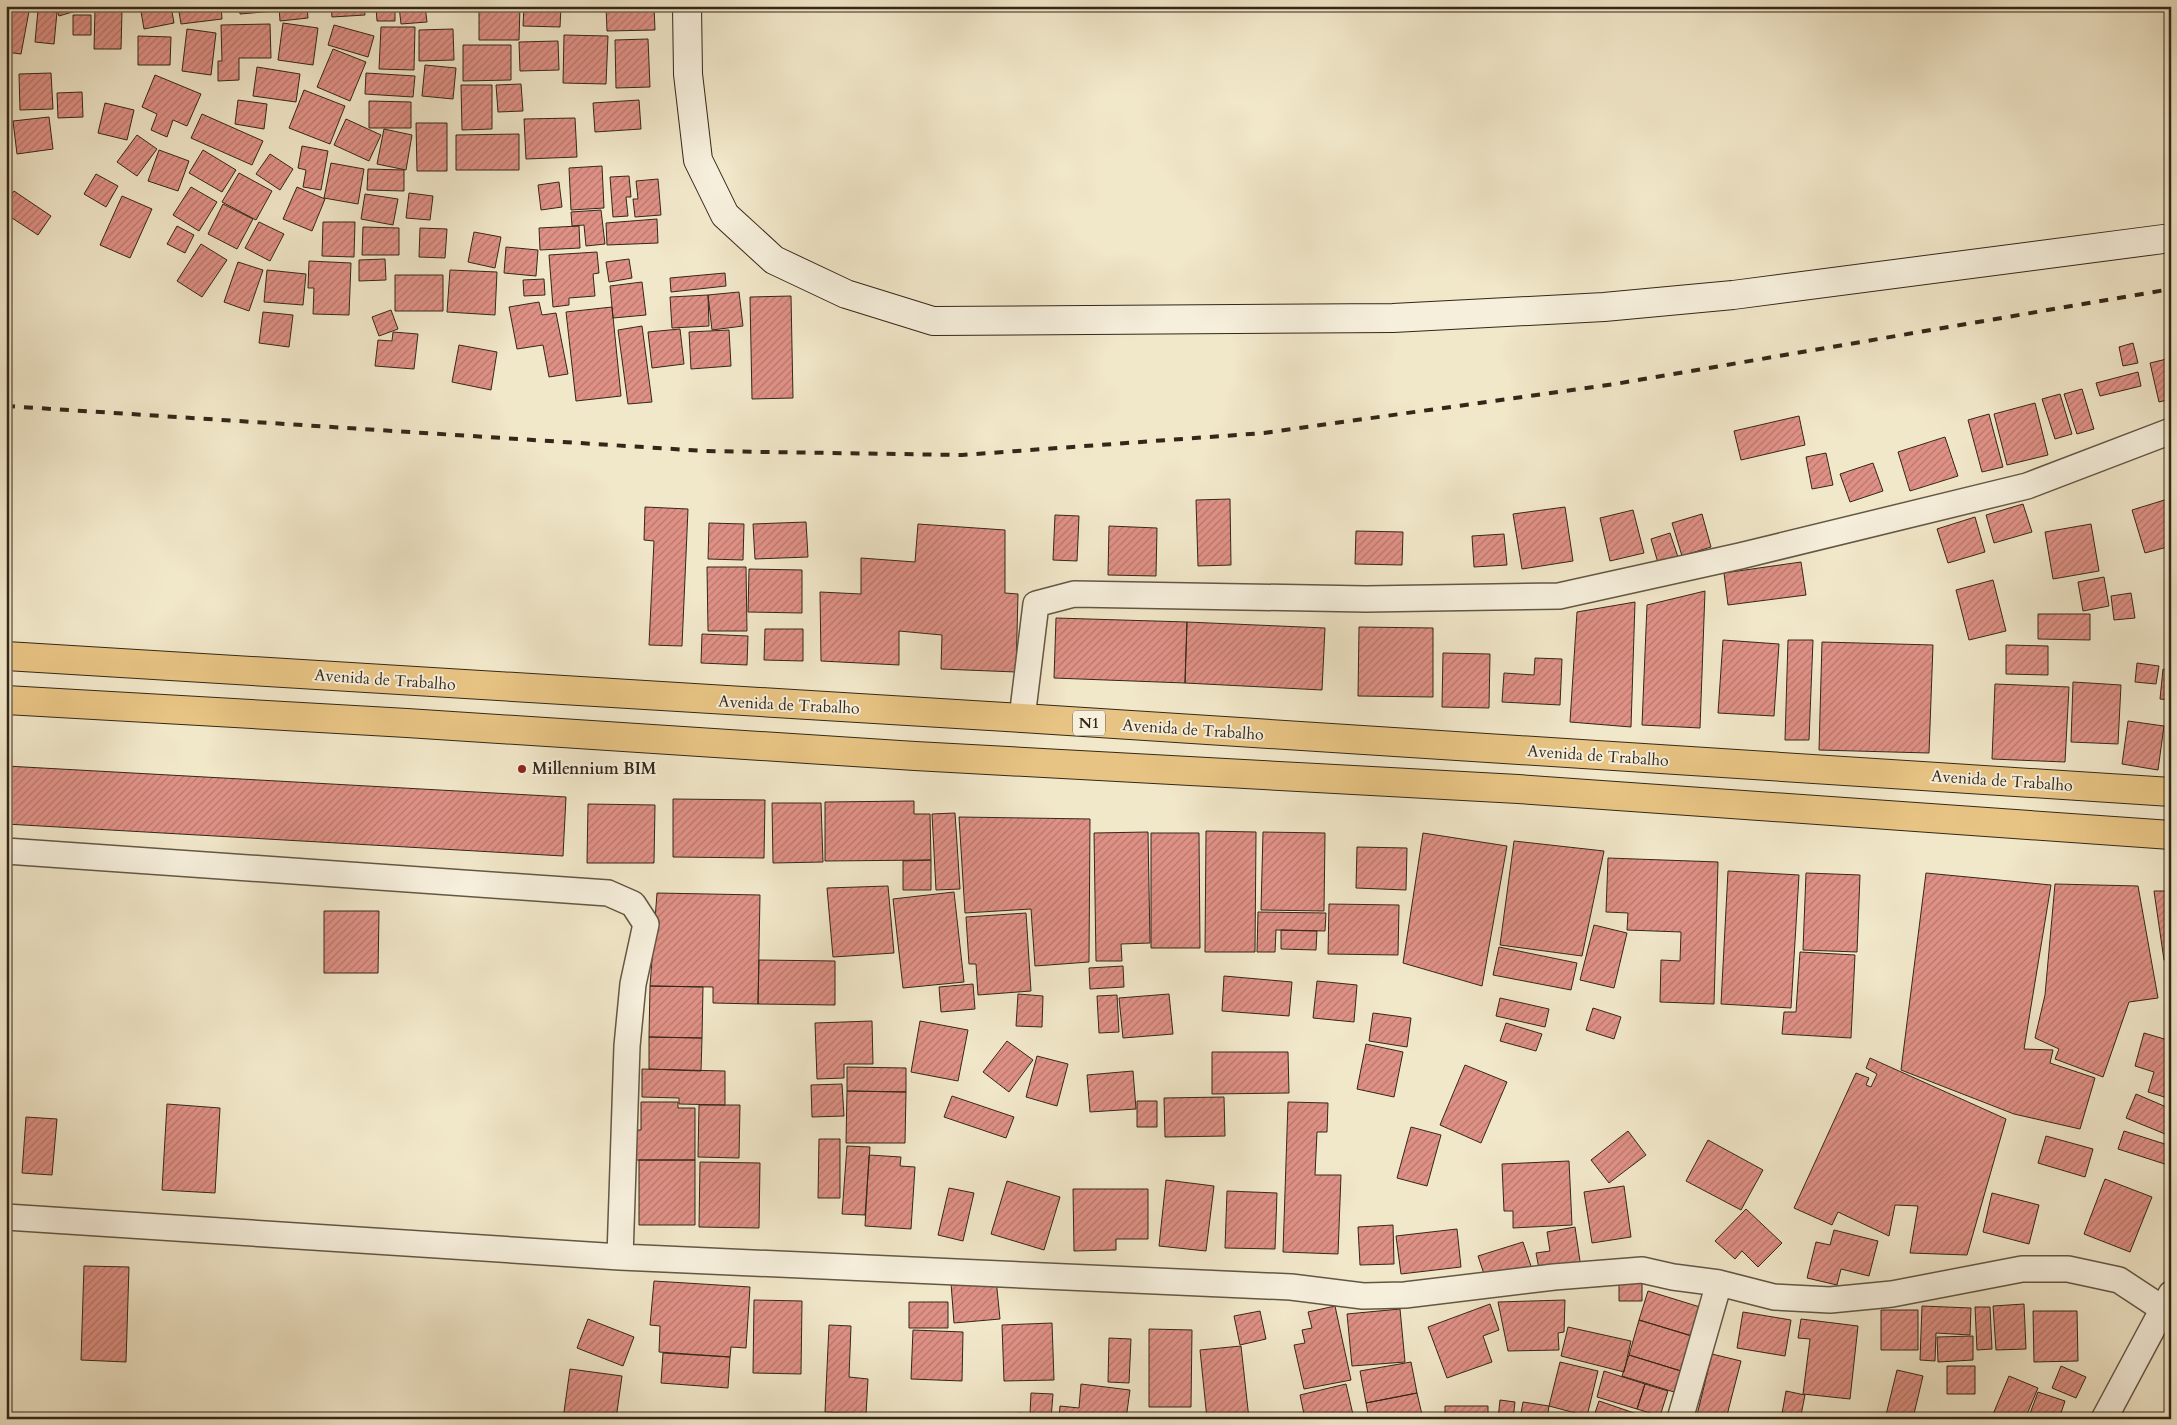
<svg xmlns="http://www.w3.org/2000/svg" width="2177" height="1425" font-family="Cardo,serif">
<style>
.building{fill:url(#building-hatch);stroke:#342718}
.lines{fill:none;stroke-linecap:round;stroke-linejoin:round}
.street-casing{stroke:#635744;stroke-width:28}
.secondary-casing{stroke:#342718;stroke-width:30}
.highway-casing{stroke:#342718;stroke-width:30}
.street{stroke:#f6efdc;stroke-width:25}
.secondary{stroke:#f6efdc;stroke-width:28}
.highway{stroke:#e8c484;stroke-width:28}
.rail{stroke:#342718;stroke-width:4;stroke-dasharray:9 9;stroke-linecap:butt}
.poi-dot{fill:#8f2418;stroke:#f6efdc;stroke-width:2}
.labels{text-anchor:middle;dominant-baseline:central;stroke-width:4;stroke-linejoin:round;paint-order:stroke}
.shield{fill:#f6efdc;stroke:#6e6353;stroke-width:1}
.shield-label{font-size:15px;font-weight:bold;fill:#342718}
.street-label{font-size:16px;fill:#342718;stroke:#f6efdc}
.poi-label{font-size:16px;font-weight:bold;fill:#342718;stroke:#f6efdc;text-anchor:start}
</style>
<defs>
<pattern id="building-hatch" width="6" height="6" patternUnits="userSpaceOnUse" patternTransform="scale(1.25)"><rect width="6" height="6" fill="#e09186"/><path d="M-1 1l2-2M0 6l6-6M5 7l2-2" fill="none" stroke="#b6766d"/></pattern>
</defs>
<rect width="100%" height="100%" fill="#f1e7c9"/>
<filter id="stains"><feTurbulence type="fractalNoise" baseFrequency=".004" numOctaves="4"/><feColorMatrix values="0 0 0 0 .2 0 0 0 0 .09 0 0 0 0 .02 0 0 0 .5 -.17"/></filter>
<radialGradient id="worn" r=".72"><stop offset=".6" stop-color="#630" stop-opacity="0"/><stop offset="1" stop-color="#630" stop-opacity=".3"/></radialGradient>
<path class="building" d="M6 6H30L21 54 6 52Z
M56 6H89V7L59 16Z
M93 6H119L93 9Z
M140 6H171L174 23 144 29Z
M178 6H221L222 19 181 24Z
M239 6H275V11L240 14Z
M279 6H307L308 18 280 21Z
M331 6H364L365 15 332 17Z
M369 6H395V21H377L376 8H369Z
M399 6H425L427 22 401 24Z
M479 6H520L519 40H479Z
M524 6H561L560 27 523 26Z
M606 6H654L655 30 607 31Z
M38 10 57 12 54 44 35 42Z
M95 10 122 11 121 49H94Z
M73 15H91V35H73Z
M283 23 318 28 313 65 278 60Z
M270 24 271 58H239V80L218 81V61H222L221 25Z
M334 25 374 36 368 57 328 45Z
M381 27H415L414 70 379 69Z
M187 29 216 33 211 75 182 71Z
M453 29 454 60 419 61V30Z
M564 35 608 36 606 84 563 83Z
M138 36 171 37 170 65H138Z
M648 39 650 87 616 88 615 40Z
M558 41 559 70 520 71 519 42Z
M463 45H511V80L463 81Z
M333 49 366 62 350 101 317 87Z
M425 65 456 68 453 99 422 96Z
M257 67 300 74 296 102 253 96Z
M51 73 53 109 20 110 19 74Z
M366 73 415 76 413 97 365 94Z
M155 75 201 94 187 126 173 120 167 137 151 130 157 114 142 107Z
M521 84 523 111 498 112 496 85Z
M461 85H492V129L462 130Z
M304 90 345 106 330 144 289 128Z
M82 92 83 117 58 118 57 93Z
M238 100 267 104 264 129 235 124Z
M639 100 641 129 595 132 593 103Z
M369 101 411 102V128H369Z
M105 103 134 110 127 140 98 133Z
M202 114 263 141 252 165 191 138Z
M49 117 53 149 17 154 13 121Z
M575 118 577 157 526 159 524 119Z
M346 119 381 135 369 161 334 145Z
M416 123H447V171H417Z
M384 129 412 135 406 170 377 164Z
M519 134V170H456V135Z
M137 135 157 149 137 176 117 162Z
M302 146 328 151 321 190 303 187 306 170 298 168Z
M159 150 189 161 178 191 148 181Z
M203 150 236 170 222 192 189 173Z
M270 154 293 169 280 190 256 174Z
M331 163 364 169 358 204 324 198Z
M602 166 604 208 571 210 569 168Z
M368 169 404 170V191L367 190Z
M239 173 272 191 256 220 222 202Z
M96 174 118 186 106 207 84 194Z
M629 176 631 197H626L628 216 613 217 610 177Z
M658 179 661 215 635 217 633 199H638L636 181Z
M559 182 562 207 541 210 538 185Z
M191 187 217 202 199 231 173 215Z
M297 187 325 199 312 231 283 219Z
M14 191 51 216 38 235 6 214V203Z
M409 193 433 196 430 220 406 218Z
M365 194 398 199 393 225 361 219Z
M122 196 152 209 130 258 100 245Z
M223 204 253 219 237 249 208 234Z
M601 210 605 244 586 246 584 225 572 226 571 212Z
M657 219 658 243 607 245 606 223Z
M259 222 284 234 270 261 245 248Z
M323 222H355L354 257 322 256Z
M177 226 194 235 185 253 167 244Z
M579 226 580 248 540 250 539 228Z
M363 227 399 228V255H362Z
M420 228 447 229 445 258 419 257Z
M474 232 501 237 495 268 468 262Z
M201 244 227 260 202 297 177 281Z
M506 247 538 250 536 276 504 273Z
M597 252 599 273 593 274 595 296 569 298V305L553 307 549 255Z
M385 259 386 280 359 281V260Z
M629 259 632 278 609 282 606 262Z
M309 261 351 263 349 315 313 314 314 288H308Z
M238 262 263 270 249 311 224 302Z
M267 270 306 274 303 305 264 302Z
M450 270 497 272 495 315 447 312Z
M725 273 726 286 671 292 670 278Z
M395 275H443V311H395Z
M544 279 545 295 524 296 523 280Z
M642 282 646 315 613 318 610 286Z
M739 292 743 326 712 330 708 295Z
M708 295 709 326 672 328 670 297Z
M791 296 793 398 752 399 750 297Z
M539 302 542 315 556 313 568 374 549 377 543 345 517 349 509 307Z
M612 307 621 396 576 401 566 312Z
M391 310 398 329 379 336 372 317Z
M263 312 293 315 289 347 259 343Z
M642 326 652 402 628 404 618 330Z
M680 329 684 364 652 368 648 332Z
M729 330 731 366 691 369 689 332Z
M393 332 418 334 414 369 375 366 378 340 392 341Z
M2133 343 2138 363 2123 366 2119 347Z
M459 345 497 352 491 390 452 382Z
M2171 358V399L2159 402 2150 363Z
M2138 372 2141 386 2100 396 2096 383Z
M2082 389 2094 429 2077 434 2064 394Z
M2060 394 2072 434 2055 439 2042 399Z
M2035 403 2048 455 2007 465 1994 414Z
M1989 414 2003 467 1982 472 1968 420Z
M1799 416 1805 445 1741 460 1734 431Z
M1945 437 1958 476 1910 491 1898 452Z
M1826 453 1833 485 1812 489 1806 457Z
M1873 463 1883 491 1850 502 1840 474Z
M2171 498V546L2145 553 2132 510Z
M1230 499 1231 565 1198 566 1196 500Z
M2023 504 2032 532 1994 543 1986 515Z
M645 507 688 509 682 646 649 645 654 541 644 540Z
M1565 507 1573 561 1522 569 1513 514Z
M1633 510 1644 553 1610 561 1600 518Z
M1702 514 1711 547 1682 556 1672 523Z
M1055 515 1079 516 1077 561 1053 560Z
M1975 517 1985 552 1948 563 1937 529Z
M806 522 808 557 755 559 753 524Z
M709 523 744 524 743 560 708 559Z
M918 524 1005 530V593L1018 594 1016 672 941 669 942 635 899 631V665L821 661 820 592 861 594V558L915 562Z
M2091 524 2099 571 2053 579 2045 532Z
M1109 526 1157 528 1156 576 1108 575Z
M1356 531 1403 532 1402 565 1355 564Z
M1670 533 1678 557 1658 563 1651 539Z
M1504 534 1507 565 1474 567 1472 536Z
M1801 562 1806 595 1728 605 1724 573Z
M707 567H746L747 631H708Z
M749 569 802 570V613L748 612Z
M2104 577 2109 606 2083 611 2078 582Z
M1993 580 2006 631 1969 640 1956 590Z
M1705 591 1700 728 1642 725 1647 605Z
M2131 593 2135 618 2114 620 2111 596Z
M1635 602 1631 727 1570 722 1577 612Z
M2038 614H2090V640L2038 639Z
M1056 618 1187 622 1185 683 1054 678Z
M1187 622 1325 628 1322 690 1185 683Z
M1359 627 1433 628V697L1358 696Z
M765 629H803V661L764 660Z
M702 634 748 636 747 665 701 663Z
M1723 640 1779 644 1774 716 1718 713Z
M1788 640H1813L1809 740H1785Z
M1822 642 1933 645 1929 753 1819 750Z
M2006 645 2048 646V675L2006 674Z
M1443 653 1490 654 1489 708 1442 707Z
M1535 658 1562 659 1560 705 1502 702 1504 673 1534 675Z
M2137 663 2159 666 2156 684 2135 682Z
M2163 669 2171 670V700L2160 699Z
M2073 682 2121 685 2118 744 2071 742Z
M1995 684 2069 687 2065 762 1992 759Z
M2128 721 2164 726 2158 770 2122 764Z
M6 766 566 797 563 856 6 824Z
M673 799 765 800 764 858 673 857Z
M914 801V814H930L931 860 825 861V802Z
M772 803H821L823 862 773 863Z
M588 804 655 805 654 863H587Z
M955 813 960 889 936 890 932 814Z
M959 817 1090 819 1089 962 1035 966 1031 909 965 913Z
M1206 831 1256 832 1255 952H1205Z
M1148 832 1150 943 1121 944 1122 961H1096L1094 833Z
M1263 832 1325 833 1324 911 1261 910Z
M1151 833H1199L1200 948H1151Z
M1423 833 1507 846 1482 986 1403 963Z
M1514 841 1604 851 1582 956 1500 945Z
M1357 847 1407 848 1406 890 1356 888Z
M1608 858 1718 862 1714 1004 1660 1002 1661 960 1680 961 1681 932 1627 930 1628 913 1606 912Z
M931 860V890H903V861Z
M1728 871 1799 875 1791 1008 1721 1004Z
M1806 873 1860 875 1857 952 1803 950Z
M1926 873 2051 885 2024 1049 2053 1050 2050 1063 2095 1078 2080 1129 2014 1114 1901 1070Z
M2055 884 2138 886 2158 998 2129 1002 2103 1077 2055 1059 2059 1049 2035 1038 2045 995Z
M888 886 894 953 833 957 827 888Z
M2154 891H2171V960H2164Z
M954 892 964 982 903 988 893 899Z
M657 893 760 895 758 1004 713 1003V987L650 986Z
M1329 904 1399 905 1398 955 1328 954Z
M324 911H379L378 973H324Z
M1258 912 1326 913 1325 931 1276 930 1275 952H1257Z
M1026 913 1031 991 978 995 976 964H969L966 917Z
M1594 925 1627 933 1614 988 1580 980Z
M1281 930 1317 931 1316 950 1281 949Z
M1499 947 1577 963 1571 990 1493 975Z
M1800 952 1855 955 1851 1038 1782 1034 1784 1012H1796Z
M759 960 835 961V1005L758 1004Z
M1123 966 1124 987 1090 989 1089 968Z
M1224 976 1292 982 1289 1016 1222 1011Z
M1317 981 1357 985 1354 1022 1313 1018Z
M973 984 975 1009 941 1012 939 987Z
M650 986 703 987 702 1038 649 1037Z
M1018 994 1043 996 1042 1027 1016 1026Z
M1169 994 1173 1034 1123 1038 1119 998Z
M1117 995 1119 1032 1099 1033 1097 996Z
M1500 998 1549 1009 1545 1027 1496 1016Z
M1593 1008 1621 1017 1614 1039 1586 1030Z
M1373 1013 1411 1018 1407 1047 1369 1041Z
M872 1021 873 1064H844V1078L817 1079 815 1023Z
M920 1021 968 1030 958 1081 911 1072Z
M1506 1023 1542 1034 1536 1051 1500 1041Z
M2144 1033 2171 1041V1099L2148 1092 2154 1072 2135 1066Z
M649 1037 702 1038 701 1071 649 1069Z
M1007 1041 1033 1060 1009 1092 983 1072Z
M1366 1044 1403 1052 1394 1097 1357 1089Z
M1212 1052H1288L1289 1093 1212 1094Z
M1037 1056 1068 1064 1057 1106 1026 1097Z
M1870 1058 2006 1119 1967 1255 1910 1253 1918 1206 1895 1205 1889 1236 1838 1212 1832 1225 1794 1208 1856 1073 1869 1078 1866 1085 1871 1087 1877 1074 1866 1068Z
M1465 1065 1507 1082 1481 1143 1440 1125Z
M847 1067 906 1068V1092L847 1091Z
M642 1069 725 1071V1105L679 1104V1098L642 1097Z
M1133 1071 1136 1109 1090 1112 1087 1075Z
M842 1084 844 1116 812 1117 811 1085Z
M847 1091 906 1092 905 1143H846Z
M2136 1094 2171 1109 2170 1136 2126 1118Z
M952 1096 1014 1117 1006 1138 944 1117Z
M1224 1097 1225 1136 1165 1137 1164 1098Z
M1137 1101H1157V1127H1137Z
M641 1102H678V1108H695V1160H633V1130H641Z
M1288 1102 1328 1103 1327 1132H1317L1315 1175H1341L1338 1254 1283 1252Z
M167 1104 220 1108 215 1193 162 1190Z
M699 1105H740L739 1158 698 1157Z
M26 1117 57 1119 52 1175 22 1173Z
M1411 1127 1441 1135 1427 1186 1397 1178Z
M1628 1131 1646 1155 1609 1183 1591 1160Z
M2124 1131 2171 1146V1166L2118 1149Z
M2046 1136 2093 1149 2085 1177 2038 1163Z
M819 1139H840V1198H818Z
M1708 1140 1763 1170 1741 1210 1686 1181Z
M847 1146 870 1147 865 1215 842 1214Z
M869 1155 901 1157 900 1166 915 1167 911 1229 865 1226Z
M639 1160H695V1225H639Z
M1569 1161 1572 1225 1513 1228V1211H1504L1502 1164Z
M700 1162 760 1163 759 1228 699 1227Z
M2105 1179 2152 1197 2130 1252 2084 1234Z
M1166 1180 1214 1186 1206 1251 1159 1246Z
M1007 1181 1060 1197 1044 1250 991 1234Z
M1624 1186 1631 1237 1592 1243 1584 1192Z
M949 1188 974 1193 963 1241 938 1235Z
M1073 1189H1148V1239H1116V1250L1074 1251Z
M1227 1191 1277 1193 1275 1249 1225 1248Z
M1992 1193 2039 1205 2029 1244 1983 1232Z
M1746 1209 1782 1243 1758 1267 1742 1251 1735 1259 1715 1241Z
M1393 1225 1394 1264 1360 1265 1358 1227Z
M1575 1227 1581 1268 1540 1274 1536 1253 1550 1251 1547 1232Z
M1457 1229 1461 1267 1401 1274 1396 1236Z
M1834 1230 1878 1241 1869 1276 1841 1269 1837 1285 1807 1278 1816 1242 1830 1245Z
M1523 1242 1531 1266 1486 1280 1478 1256Z
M84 1266 129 1267 126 1362 81 1360Z
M996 1279 1000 1319 954 1323 951 1283Z
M654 1281 750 1287 746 1348 731 1347 730 1357 659 1352 660 1326 650 1325Z
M1619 1281 1642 1282V1301H1619Z
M1648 1291 1700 1307 1692 1336 1639 1320Z
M754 1300 802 1301 801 1374 753 1373Z
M1565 1300 1564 1332 1558 1333 1559 1350 1508 1351 1498 1302Z
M909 1302H948V1328H909Z
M1490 1304 1499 1330 1483 1336 1492 1362 1447 1378 1428 1327Z
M2024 1304 2026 1349 1996 1350 1993 1306Z
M1335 1306 1351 1380 1304 1389 1294 1345 1305 1343 1302 1330 1312 1328 1308 1312Z
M1922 1306 1971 1308 1970 1335 1936 1333 1935 1361 1920 1360Z
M1975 1307H1990L1992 1349 1977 1350Z
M1400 1309 1405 1362 1352 1366 1347 1314Z
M1881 1310H1918V1350H1881Z
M1260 1311 1266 1339 1240 1345 1234 1316Z
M2033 1311H2077L2078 1361 2034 1362Z
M1743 1312 1791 1320 1785 1356 1737 1348Z
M588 1319 634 1337 623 1366 577 1348Z
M1801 1319 1858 1326 1850 1399 1803 1394 1810 1339 1798 1338Z
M1639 1320 1692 1336 1681 1371 1629 1355Z
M1052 1323 1054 1380 1004 1381 1002 1325Z
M829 1325 851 1326 849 1377 868 1379 866 1414 825 1412Z
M1568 1327 1631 1341 1624 1372 1561 1356Z
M1149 1329 1192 1330 1191 1407H1149Z
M913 1330 963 1332 962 1381 911 1379Z
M1973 1336V1360L1938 1362 1937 1337Z
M1109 1338 1131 1339 1129 1383 1108 1382Z
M1241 1346 1249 1419H1207L1200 1350Z
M663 1353 730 1357 728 1388 661 1383Z
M1712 1354 1741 1361 1726 1419H1696Z
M1629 1355 1681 1371 1674 1392 1622 1376Z
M1411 1362 1417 1393 1366 1403 1360 1371Z
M1560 1362 1598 1371 1587 1416 1549 1406Z
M1947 1366H1975V1394H1947Z
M2061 1366 2086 1377 2076 1398 2052 1388Z
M570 1369 622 1376 616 1419H563Z
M1897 1370 1923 1376 1913 1418 1917 1419H1885Z
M1604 1371 1645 1384 1637 1409 1597 1397Z
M2009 1376 2038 1388 2025 1419H1991Z
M1081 1384 1130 1390 1126 1419H1059L1060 1406 1079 1408Z
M1346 1384 1354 1419H1305L1300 1395Z
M1645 1384 1668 1391 1660 1416 1637 1409Z
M1786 1391 1805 1395 1801 1415 1823 1419H1781Z
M2038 1392 2065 1401 2059 1419H2028Z
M1031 1393 1053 1394 1051 1419H1018V1413L1030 1414Z
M1417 1393 1423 1419H1369L1366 1403Z
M1500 1400 1515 1402 1513 1419H1498Z
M1599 1401 1643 1416 1642 1419H1593Z
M1523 1402 1549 1406 1547 1419H1520Z
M1445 1406H1488V1419H1445Z"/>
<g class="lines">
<g class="street-casing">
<path id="street" d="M1022 718 1036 604 1074 594 1366 599 1559 596 1740 556 2027 486 2171 431
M6 851 608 893 633 904 646 924 633 984 627 1046 620 1257
M6 1217 620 1257 1291 1287 1363 1296 1405 1295 1554 1277 1642 1270 1673 1277 1719 1283 1774 1297 1830 1300 1892 1294 2022 1269H2068L2119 1280 2163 1309
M1680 1419 1719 1283
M2104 1419 2171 1294"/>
</g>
<g class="secondary-casing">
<path id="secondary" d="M687 6 688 74 698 160 725 215 774 260 846 294 933 321 1393 318 1604 307 1733 295 2171 238"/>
</g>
<g class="highway-casing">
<path id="highway" d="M6 656 1022 718 2171 792
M6 700 407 723 915 756 1518 789 2171 835"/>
</g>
<use href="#street" class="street"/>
<use href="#secondary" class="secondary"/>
<use href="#highway" class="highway"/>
<path class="rail" d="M6 406 704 451 962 455 1264 433 1615 384 2171 289"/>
</g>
<circle class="poi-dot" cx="522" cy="769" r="5"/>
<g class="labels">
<rect class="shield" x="1073" y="710.5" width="32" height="25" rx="4"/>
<g class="shield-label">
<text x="1089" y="723">N1</text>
</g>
<g class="street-label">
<text transform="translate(385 680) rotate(4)">Avenida de Trabalho</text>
<text transform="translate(789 705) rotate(3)">Avenida de Trabalho</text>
<text transform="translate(1193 730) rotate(4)">Avenida de Trabalho</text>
<text transform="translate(1598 756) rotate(4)">Avenida de Trabalho</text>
<text transform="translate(2002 781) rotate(4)">Avenida de Trabalho</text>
</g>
<g class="poi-label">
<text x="532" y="769">Millennium BIM</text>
</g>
</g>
<rect width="2177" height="1425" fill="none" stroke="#f1e7c9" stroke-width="25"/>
<rect x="8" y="8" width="2162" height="1410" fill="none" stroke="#342718" stroke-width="2.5"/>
<rect x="12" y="12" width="2152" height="1400" fill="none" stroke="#342718"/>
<rect width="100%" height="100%" filter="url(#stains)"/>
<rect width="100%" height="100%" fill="url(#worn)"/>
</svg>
